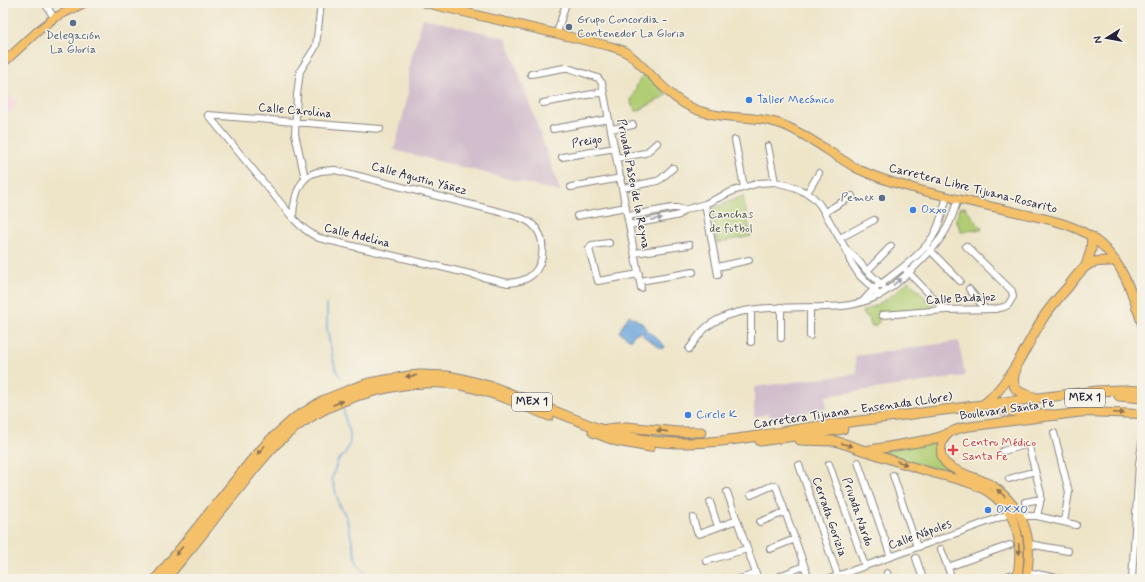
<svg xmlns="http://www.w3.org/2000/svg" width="1145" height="582" font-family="Mynerve,sans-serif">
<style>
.built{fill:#f5cfdb}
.industrial{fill:#d1bdcc}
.green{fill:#b1ce75;stroke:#6a7858}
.water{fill:#6da6dc;stroke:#48648c}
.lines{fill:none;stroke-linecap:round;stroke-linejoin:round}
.stream{stroke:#6da6dc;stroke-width:1.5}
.minor-casing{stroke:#888482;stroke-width:8}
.major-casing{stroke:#888482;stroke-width:10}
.highway-casing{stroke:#888482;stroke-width:11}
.minor{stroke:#fff;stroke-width:6}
.major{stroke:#f4c16a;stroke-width:8}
.highway{stroke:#f4c16a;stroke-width:9}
.oneway{fill:#9c9ca7}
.oneway2{fill:#8b7252}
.service-dot{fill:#5c6f8a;stroke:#f7f3e8;stroke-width:1.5}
.shop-dot{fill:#3f7fe0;stroke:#f7f3e8;stroke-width:1.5}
.health-dot{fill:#e0444e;stroke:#f7f3e8;stroke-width:1.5}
.labels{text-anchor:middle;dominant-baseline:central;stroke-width:3;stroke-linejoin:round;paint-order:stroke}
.shield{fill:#f7f3e8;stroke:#62616f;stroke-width:1}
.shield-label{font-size:11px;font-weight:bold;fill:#22223b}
.service-label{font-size:12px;fill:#4e5e75;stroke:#f7f3e8;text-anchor:start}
.shop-label{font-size:12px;fill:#366cbe;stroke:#f7f3e8;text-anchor:start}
.street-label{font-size:12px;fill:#22223b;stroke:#f7f3e8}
.park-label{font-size:12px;fill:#4d564c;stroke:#f7f3e8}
.health-label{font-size:12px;fill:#be3a42;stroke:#f7f3e8;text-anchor:start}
</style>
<rect width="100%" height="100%" fill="#f7f3e8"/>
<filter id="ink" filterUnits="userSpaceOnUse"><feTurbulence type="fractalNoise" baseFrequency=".025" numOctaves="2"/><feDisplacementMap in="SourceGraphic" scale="8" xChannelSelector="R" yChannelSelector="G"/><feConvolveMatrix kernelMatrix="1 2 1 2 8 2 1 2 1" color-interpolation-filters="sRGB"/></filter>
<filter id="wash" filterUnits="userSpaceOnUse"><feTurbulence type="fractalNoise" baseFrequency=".012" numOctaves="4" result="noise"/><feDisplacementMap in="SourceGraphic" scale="16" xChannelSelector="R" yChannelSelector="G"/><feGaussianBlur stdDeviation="0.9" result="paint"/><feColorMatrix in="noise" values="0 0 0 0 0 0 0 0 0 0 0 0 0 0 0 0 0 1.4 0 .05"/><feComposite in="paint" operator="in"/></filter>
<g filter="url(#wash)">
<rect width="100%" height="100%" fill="#eee5c9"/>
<path class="built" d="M3 88 18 104 3 119Z"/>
<path class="industrial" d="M423 18 506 38 561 192 394 150 409 92V67Z
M959 341 965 376 826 396V409L771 418 769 414 754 417V387L857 374 855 356Z"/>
<path class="green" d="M646 72 667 95 638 111H635L634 108 632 106 631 101 639 80Z
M743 196 751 236 717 243 712 209Z
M965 207 982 229 961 232 956 220 960 208Z
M909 281 937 310 880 316 879 322 875 326H872L870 323V319L862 313 863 311C881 304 895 294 909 281Z
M937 441 935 447 939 463 966 479 876 451Z"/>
<path class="water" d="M629 315 642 323 646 329 665 346 662 349 643 336 644 332 634 334 631 340 619 332Z"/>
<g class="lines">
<path class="stream" d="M327 304V330L332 354 335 367 340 377
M343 408 346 422 350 433V443L344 455 338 460 332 478 339 504 346 516 349 528 357 563 371 579"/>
</g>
</g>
<g filter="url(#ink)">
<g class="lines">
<g class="minor-casing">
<path id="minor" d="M45 3 54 18
M557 33 566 3
M531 74 564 68H568L598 78 602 83 641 288
M543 103 604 92
M208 115 293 218C301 227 308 233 319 238L508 283C517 282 525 281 532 275 546 262 546 236 532 224 526 219 518 217 512 215L335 170C326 170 312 171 305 179 296 188 293 206 293 218
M208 115 380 129
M553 129 609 119
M611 129 633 125
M735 140 744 187
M768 146 775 182
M562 157 615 148
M617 158 645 153 648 151 657 143
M305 178 295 134 297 95 300 71 313 51 316 46 321 3
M571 187 621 178
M623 188 657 181 661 179 673 168
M807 193 819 173
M705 204 718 275
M825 212 852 196
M577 216 626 207
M628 216 672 208H677L684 210
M629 225 675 216 679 215 684 210 705 204 733 191 759 183 775 182 794 187 807 193 814 198 820 205 847 251 850 261 860 276 874 289 879 296
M840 238 874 220
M609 243 592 245 589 249 598 281 639 274
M930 250 960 281
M847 251 855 257 867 271 883 286
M635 253 689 245
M717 267 749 260
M906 270 945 310
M867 271 891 246
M640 281 693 272
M969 289 985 309
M864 300 874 289 881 284C898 271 920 256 932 238 940 226 943 210 947 196
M781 307V338
M882 315 945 310 995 309 1004 307 1008 305 1013 297 1012 291 966 246
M810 336V307
M751 342V310
M689 349C695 341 700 332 708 326 744 298 808 312 850 305 860 303 871 300 879 295 896 287 935 249 944 233 951 223 954 210 958 199
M1054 433 1069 492 1064 522
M1003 451 1025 445H1028L1029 447 1041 494 1040 503 1037 516
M858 462 891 557
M829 464 865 566
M799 465 838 576
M893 475 917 547
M1009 479 1035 471
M727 492 758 579
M751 495 774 485 776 486 809 579
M710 502 718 527
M1025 502 1041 499
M1021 516H1037L1076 525
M693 518 697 532 699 534 737 520
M760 522 785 512
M1029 544 1068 551
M770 549 795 539
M941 549 952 579
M916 558 923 579
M706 561 747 549
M948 567 1010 545
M1027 572 1062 579
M887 573 889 579
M780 576 804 566
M739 579 756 574
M829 579 1012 513
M1001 579 1010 575
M1132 579 1139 464 1142 443"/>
</g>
<g class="major-casing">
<path id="major" d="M425 3 609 46 622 50 630 55C655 76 674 106 707 113 734 120 763 115 788 127 812 138 833 155 856 168 876 178 898 184 920 190 955 199 990 206 1024 214 1047 219 1074 224 1093 238 1122 259 1132 292 1142 324
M3 63 39 30 54 18 84 3
M865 451C888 459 910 466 933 473 947 477 963 480 977 486 1017 505 1024 538 1017 579
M1026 579C1032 549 1030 523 1008 499 1003 494 998 489 992 485 978 477 961 475 948 465 937 457 940 441 949 433 954 430 960 428 966 427L1084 412 1142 414"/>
</g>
<g class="highway-casing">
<path id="highway" d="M1086 266 1091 250 1092 237
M1136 307 1142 316
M1016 369C1009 387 1016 393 1034 397
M1119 396 1142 398
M983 405C1010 384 1026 346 1043 318 1050 307 1059 297 1068 287 1073 280 1079 272 1086 266 1094 260 1105 261 1115 261
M995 409 1032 414 1056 415
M607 429 627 427 677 432H701
M593 432 617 441 650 447
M800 440 835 441 848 445 865 451 929 440 940 437 949 433
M760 441 843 429
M156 579 251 461 270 440 296 417 308 410 324 400 354 388 369 383 409 376 420 375 447 376 463 379 496 388 597 428C618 434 640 440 662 442 717 447 772 432 827 425 917 414 1007 401 1097 391L1120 390 1142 391
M166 579C183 557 201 537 217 515 230 500 243 484 255 468 262 460 269 451 277 443 309 412 349 395 392 387 414 383 438 381 461 385 491 391 521 404 549 416"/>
</g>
<use href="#minor" class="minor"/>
<use href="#major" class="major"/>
<use href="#highway" class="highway"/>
</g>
<defs><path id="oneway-solid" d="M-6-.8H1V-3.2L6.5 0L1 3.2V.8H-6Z"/></defs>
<g class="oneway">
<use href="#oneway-solid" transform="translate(657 219) rotate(-11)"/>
<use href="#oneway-solid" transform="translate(897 282) rotate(-40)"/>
</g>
<g class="oneway2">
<use href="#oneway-solid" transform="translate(411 376) rotate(174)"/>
<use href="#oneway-solid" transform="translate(338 403) rotate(-23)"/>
<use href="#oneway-solid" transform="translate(1119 413) rotate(2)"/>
<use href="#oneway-solid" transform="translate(662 431) rotate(-174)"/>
<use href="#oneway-solid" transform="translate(847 445) rotate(16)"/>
<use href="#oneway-solid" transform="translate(261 450) rotate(132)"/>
<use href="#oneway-solid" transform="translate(902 463) rotate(19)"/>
<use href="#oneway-solid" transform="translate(1001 493) rotate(-138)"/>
<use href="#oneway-solid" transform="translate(1019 549) rotate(86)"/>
<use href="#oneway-solid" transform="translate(179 551) rotate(130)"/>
</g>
</g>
<g class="service-dot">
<circle cx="73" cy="23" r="4"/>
<circle cx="569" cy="27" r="4"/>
<circle cx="882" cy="198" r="4"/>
</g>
<g class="shop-dot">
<circle cx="749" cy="100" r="4"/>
<circle cx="913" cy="210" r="4"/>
<circle cx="688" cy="415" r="4"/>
<circle cx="988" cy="510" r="4"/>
</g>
<path class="health-dot" d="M951 444h4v4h4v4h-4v4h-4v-4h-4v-4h4z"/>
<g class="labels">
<g class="shield">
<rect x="1065" y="389" width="40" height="18" rx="3"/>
<rect x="512" y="393" width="40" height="18" rx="3"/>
</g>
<g class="shield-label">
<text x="1085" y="398">MEX 1</text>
<text x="532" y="402">MEX 1</text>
</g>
<g class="service-label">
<text x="577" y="20">Grupo Concordia -<tspan x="577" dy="14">Contenedor La Gloria</tspan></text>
<text x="73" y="36" text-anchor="middle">Delegación<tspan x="73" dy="14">La Gloria</tspan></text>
<text x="874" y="198" text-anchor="end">Pemex</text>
</g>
<g class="shop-label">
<text x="757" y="100">Taller Mecánico</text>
<text x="921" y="210">Oxxo</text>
<text x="696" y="415">Circle K</text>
<text x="996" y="510">OXXO</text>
</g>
<g class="street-label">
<text transform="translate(295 111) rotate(5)">Calle Carolina</text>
<text transform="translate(587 142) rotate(-10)">Preigo</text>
<text transform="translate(419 179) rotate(15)">Calle Agustin Yáñez</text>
<text transform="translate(633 184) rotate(79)">Privada Paseo de la Reyna</text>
<text transform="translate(973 189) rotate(14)">Carretera Libre Tijuana-Rosarito</text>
<text transform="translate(357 236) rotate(14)">Calle Adelina</text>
<text transform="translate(961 299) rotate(-3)">Calle Badajoz</text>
<text transform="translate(1007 410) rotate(-8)">Boulevard Santa Fe</text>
<text transform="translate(853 411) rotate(-8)">Carretera Tijuana - Ensenada (Libre)</text>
<text transform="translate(857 512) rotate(71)">Privada Nardo</text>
<text transform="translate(829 517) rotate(71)">Cerrada Gorizia</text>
<text transform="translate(920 535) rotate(-20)">Calle Nápoles</text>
</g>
<g class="park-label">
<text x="731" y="215">Canchas<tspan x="731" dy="14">de futbol</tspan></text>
</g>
<g class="health-label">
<text x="962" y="443">Centro Médico<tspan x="962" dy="14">Santa Fe</tspan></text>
</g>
</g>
<rect width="1145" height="582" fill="none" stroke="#f7f3e8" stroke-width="16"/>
<g transform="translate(1107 38) rotate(259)" stroke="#f7f3e8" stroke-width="3" paint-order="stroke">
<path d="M0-3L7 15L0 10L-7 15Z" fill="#22223b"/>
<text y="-6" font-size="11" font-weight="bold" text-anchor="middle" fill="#22223b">N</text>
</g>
</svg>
